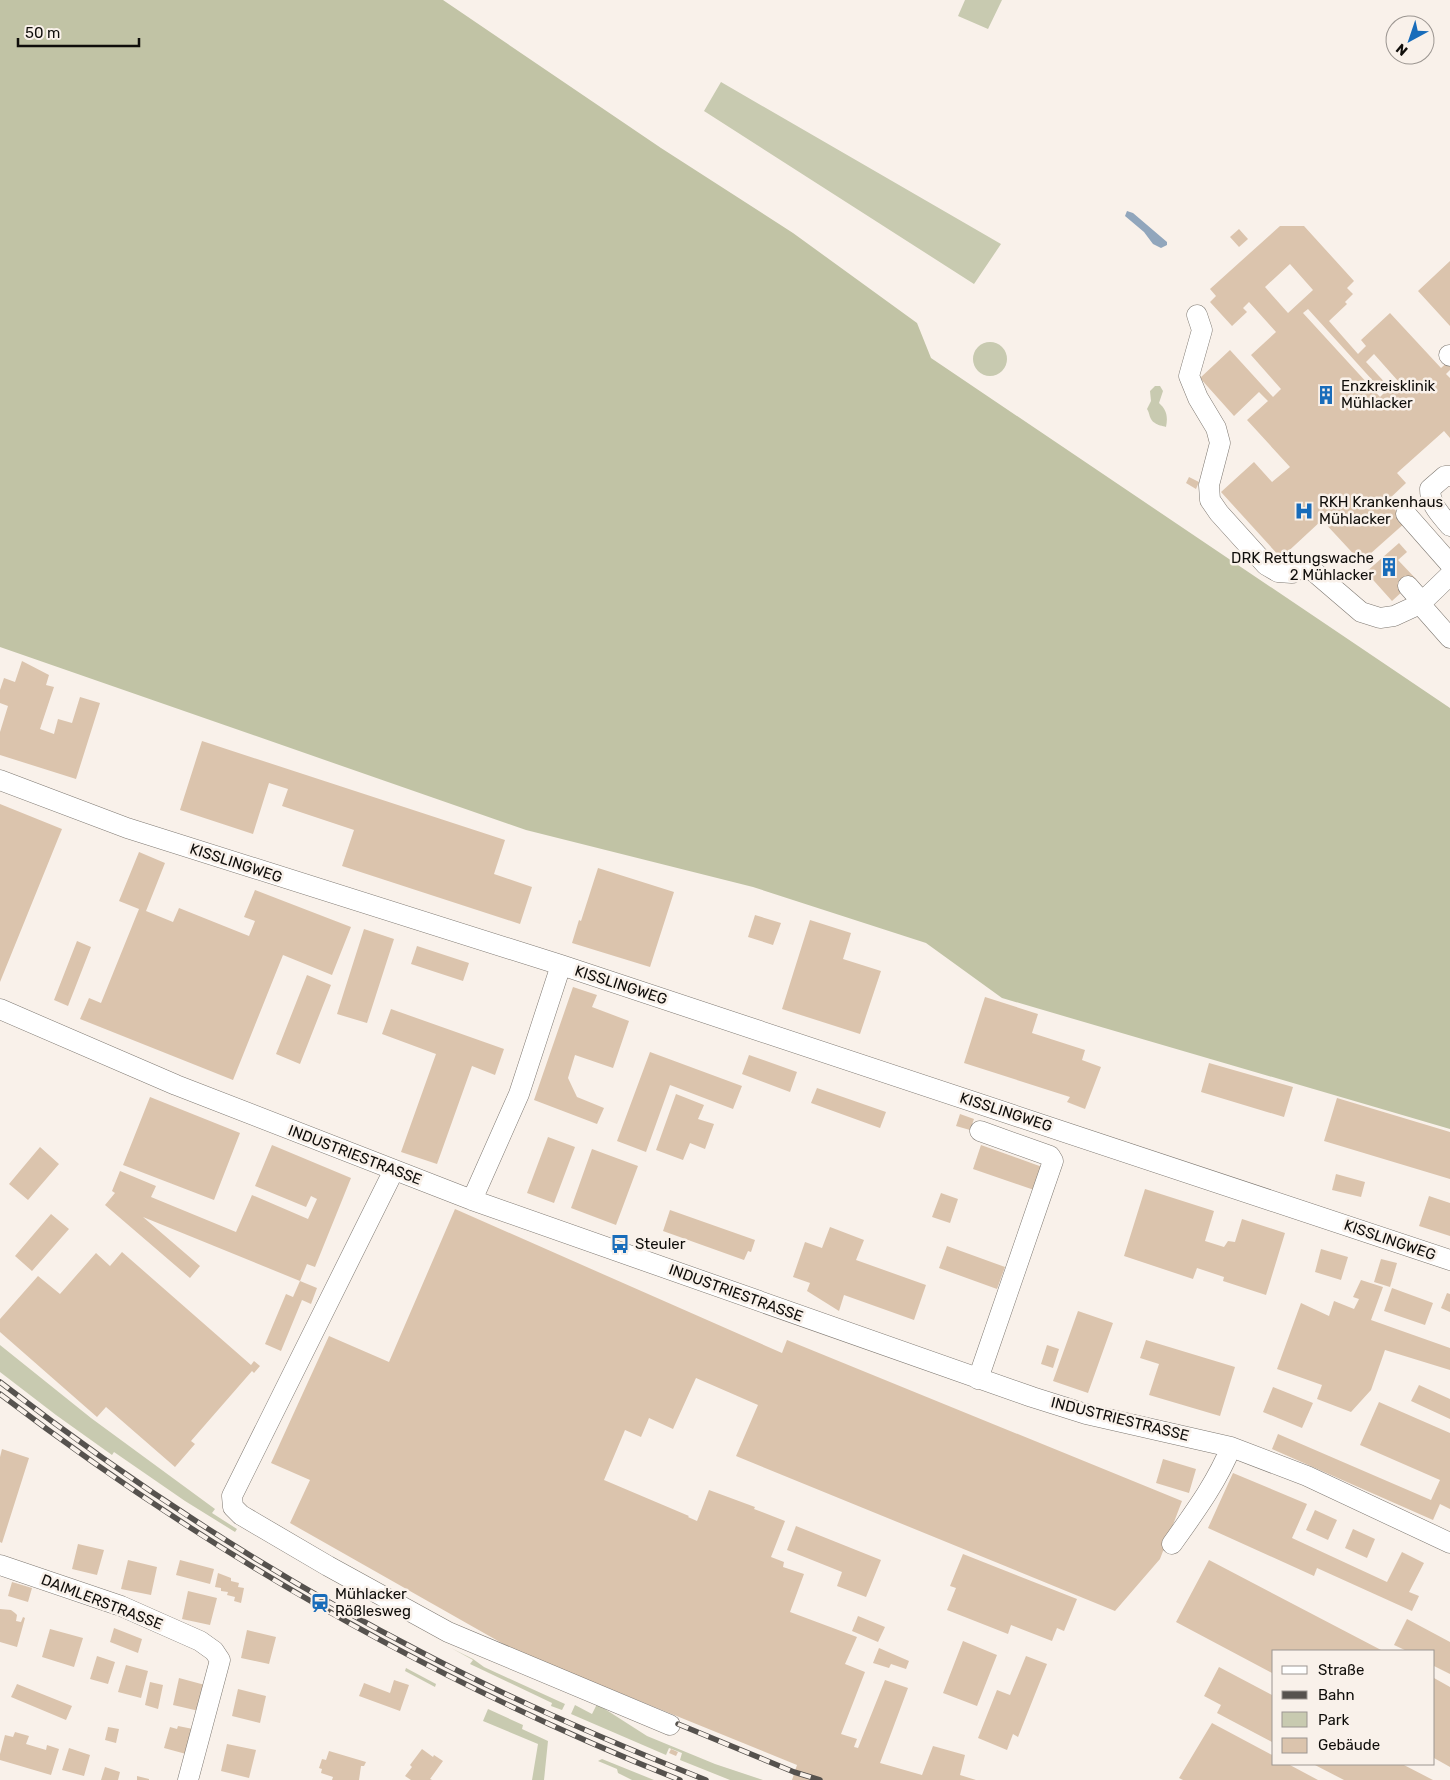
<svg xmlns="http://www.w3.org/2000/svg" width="1450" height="1780" font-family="Rubik,sans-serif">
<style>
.green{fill:#c8cab0}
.forest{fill:#c1c3a5}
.water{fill:#91a6bc}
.building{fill:#dbc4ad;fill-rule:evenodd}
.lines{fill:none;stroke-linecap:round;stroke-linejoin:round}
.minor-casing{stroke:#7e7871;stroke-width:21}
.minor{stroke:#fff;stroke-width:20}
.rail-casing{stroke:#56524e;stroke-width:5.5}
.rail{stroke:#f9f1ea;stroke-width:4;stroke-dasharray:11;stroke-linecap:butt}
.labels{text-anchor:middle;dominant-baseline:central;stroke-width:5;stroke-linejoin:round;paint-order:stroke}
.poi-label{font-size:15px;fill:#100e0b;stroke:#f9f1ea;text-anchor:start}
.street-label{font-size:15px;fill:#100e0b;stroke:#f9f1ea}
</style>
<rect width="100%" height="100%" fill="#f9f1ea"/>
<path class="green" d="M965 0H1002L988 29 958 16Z
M721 82 1001 244 974 284 704 111Z
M973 359a17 17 0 1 1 34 0a17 17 0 1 1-34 0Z
M1155 386H1160L1163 391 1159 403C1167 410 1168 417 1166 427 1163 426 1157 425 1155 423 1149 420 1150 413 1147 409L1151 401 1150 391Z
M0 1345 91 1418 215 1509 212 1513 237 1529 235 1532 185 1501 114 1452 112 1455 56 1415 0 1372Z
M451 1648 473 1659 484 1667 565 1704 562 1710 551 1706 552 1703 470 1664 473 1660Z
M406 1668 436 1684 435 1687 405 1671Z
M597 1704 647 1736 715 1764 763 1780H730L680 1760 682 1753 669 1748 666 1755 571 1714 575 1705 592 1714Z
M488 1709 523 1725 522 1729 548 1741 544 1780H532L538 1744 483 1721Z
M602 1759 654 1780H632L618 1773 617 1769 598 1761Z"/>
<path class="forest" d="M0 0H443L661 148 793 233 917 323 931 358 1450 708V1129L1002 998 926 943 753 887 526 830 0 647Z"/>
<path class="water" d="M1127 211 1133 213 1167 242V245L1161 248 1153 244 1144 232 1125 216Z"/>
<path class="building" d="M1280 226H1304L1354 281 1347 288 1353 294 1345 302 1347 304 1329 321 1358 354 1366 346 1361 340 1390 313 1441 368 1450 360V370L1446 374 1450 378V438L1444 431 1397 473 1406 483 1387 501 1406 522 1361 562 1322 520 1281 558 1221 492 1254 462 1272 482 1290 467 1247 420 1268 401 1259 392 1234 416 1200 378 1230 350 1273 397 1281 389 1251 355 1276 332 1249 302 1243 308 1247 312 1232 326 1210 302 1216 296 1210 289ZM1290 264 1313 290 1288 313 1265 287ZM1308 309 1384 393 1380 397 1303 313ZM1374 354 1398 381 1390 388 1366 362Z
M1239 229 1248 239 1239 247 1230 237Z
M1450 261V326L1418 291Z
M1189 477 1199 482 1196 489 1186 483Z
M1399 543 1407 552 1398 560 1416 579 1392 601 1366 572Z
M22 661 49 675 46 685 54 687 40 729 54 734 58 719 72 723 80 697 100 703 76 779 0 755V732L8 706 0 703V690L4 678 15 682Z
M202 741 505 840 494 874 532 887 520 924 342 866 354 830 282 806 288 789 269 783 253 834 180 810Z
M0 804 62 829 0 982Z
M139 852 165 863 146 911 173 922 179 908 249 936 255 921 244 917 255 890 351 927 332 975 283 955 233 1080 80 1019 89 998 101 1003 139 909 119 901Z
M598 868 674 892 650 967 572 943 579 920 581 921Z
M755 915 781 923 773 945 748 937Z
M810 920 851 933 843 959 881 971 860 1034 782 1009Z
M364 929 394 939 367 1023 337 1014Z
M77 941 91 947 68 1006 54 1000Z
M417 946 469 963 463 981 411 964Z
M307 975 331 985 300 1064 276 1054Z
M573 987 597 995 592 1007 629 1021 613 1068 575 1055 568 1078 577 1097 604 1108 597 1124 534 1100Z
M985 997 1038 1014 1032 1033 1085 1050 1082 1060 1101 1067 1085 1109 1067 1102 1070 1097 964 1063Z
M391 1009 504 1049 495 1075 472 1066 437 1164 401 1152 436 1054 382 1034Z
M650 1052 742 1086 733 1109 670 1085 646 1152 617 1141Z
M749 1055 797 1072 790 1092 742 1074Z
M1209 1063 1293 1087 1284 1117 1201 1092Z
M817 1088 886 1112 880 1128 811 1103Z
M676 1094 704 1105 698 1119 714 1124 705 1149 690 1143 683 1160 656 1150Z
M150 1097 240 1133 214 1200 123 1165Z
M1337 1098 1450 1132V1179L1324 1141Z
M960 1114 974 1119 970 1130 956 1126Z
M548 1137 575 1147 554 1203 527 1193Z
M272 1145 351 1178 315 1267 307 1264 300 1281 143 1217 200 1266 190 1278 105 1205 115 1193 112 1191 120 1171 156 1186 151 1197 236 1232 252 1195 308 1219 317 1199 311 1196 306 1207 255 1186Z
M981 1145 1045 1168 1037 1191 973 1169Z
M40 1147 59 1164 28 1200 9 1184Z
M592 1149 638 1166 616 1225 571 1208Z
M1336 1174 1365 1182 1361 1197 1332 1190Z
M1145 1189 1214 1211 1205 1241 1224 1247 1228 1241 1235 1242 1242 1219 1285 1233 1266 1295 1223 1281 1224 1277 1197 1268 1193 1279 1124 1256Z
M941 1193 958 1199 950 1223 932 1217Z
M1429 1196 1450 1203V1236L1419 1226Z
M455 1209 782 1353 787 1340 1182 1501 1160 1559 1115 1611 736 1456 758 1405 696 1378 673 1429 649 1418 641 1437 625 1430 604 1480 689 1516 688 1517 697 1521 709 1490 755 1507 754 1509 785 1521 771 1557 784 1562 783 1567 804 1574 790 1612 857 1637 845 1664 865 1672 841 1734 857 1739 854 1747 858 1748 885 1680 908 1688 880 1763 922 1775 933 1746 965 1755 960 1775 976 1780H792L797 1765 514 1650 290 1523 310 1480 271 1463 329 1336 389 1362Z
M670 1210 755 1240 751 1252 748 1251 744 1260 663 1231Z
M51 1214 69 1229 32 1271 15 1256Z
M830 1227 864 1240 856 1260 926 1285 914 1320 844 1295 839 1311 807 1291 810 1283 793 1277 805 1242 822 1248Z
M947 1246 1005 1267 997 1289 939 1268Z
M1321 1249 1348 1257 1341 1280 1315 1272Z
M122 1252 251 1365 254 1361 260 1366 254 1373 252 1371 191 1441 195 1444 175 1467 106 1407 97 1417 0 1332V1319L38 1276 60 1294 96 1253 110 1266Z
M1381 1259 1397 1263 1390 1287 1374 1282Z
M1361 1280 1383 1287 1371 1320 1450 1348V1370L1385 1350 1371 1390 1351 1412 1317 1399 1322 1385 1277 1369 1301 1303 1329 1316 1334 1301 1354 1309 1359 1299 1353 1297Z
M300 1281 317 1288 311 1304 302 1300 281 1351 265 1344 286 1294 293 1297Z
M1392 1288 1433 1303 1425 1325 1384 1311Z
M1447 1293 1450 1294V1312L1441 1308Z
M1078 1311 1113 1323 1088 1393 1053 1381Z
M1146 1340 1235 1367 1220 1416 1149 1395 1159 1364 1140 1358Z
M1047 1345 1059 1349 1053 1368 1041 1364Z
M1419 1385 1450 1399V1419L1411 1401Z
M1273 1387 1313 1403 1302 1428 1263 1412Z
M1379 1402 1450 1433V1509L1440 1504 1433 1520 1272 1449 1278 1434 1431 1500 1440 1480 1360 1445Z
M2 1449 29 1458 2 1543 0 1542V1457Z
M1163 1459 1196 1469 1189 1493 1156 1483Z
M1233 1473 1307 1504 1292 1538 1387 1582 1402 1552 1424 1563 1409 1592 1419 1596 1412 1611 1317 1568 1314 1576 1208 1528Z
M1315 1510 1337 1520 1328 1540 1306 1530Z
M796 1526 881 1560 866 1597 837 1586 842 1572 787 1550Z
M1353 1529 1375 1539 1367 1558 1345 1548Z
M78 1544 104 1550 97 1575 72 1569Z
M963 1554 1077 1599 1064 1631 1057 1628 1052 1641 1011 1625 1008 1634 947 1610 956 1588 950 1586Z
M128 1560 157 1567 151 1595 121 1589Z
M180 1560 214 1569 210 1584 176 1575Z
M1209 1560 1383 1651H1274V1674L1176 1622Z
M218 1573 231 1578V1581L239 1583 238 1587 244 1588 241 1603 234 1601 235 1597 227 1595 228 1592 221 1591V1588L215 1587Z
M12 1582 32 1588 28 1602 8 1596Z
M188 1591 217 1598 210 1625 182 1619Z
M0 1609 11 1610 15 1613 17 1615 16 1621 21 1622 23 1617 25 1618 17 1647 0 1642Z
M858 1616 885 1627 878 1642 852 1631Z
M1407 1619 1450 1642V1674L1434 1666V1651H1407L1394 1645Z
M114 1628 142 1639 138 1653 110 1642Z
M50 1629 83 1638 74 1667 42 1657Z
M247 1630 276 1637 269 1664 241 1658Z
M963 1641 997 1655 977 1706 943 1693Z
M879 1648 909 1661 906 1669 891 1664 889 1668 873 1663Z
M97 1656 115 1662 108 1684 90 1679Z
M1026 1656 1047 1664 1018 1737 1013 1734 1007 1750 978 1738 997 1690 1010 1695Z
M126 1665 148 1671 141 1698 118 1692Z
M1219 1667 1274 1696V1743L1217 1713 1221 1705 1204 1696Z
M179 1678 205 1685 199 1711 173 1705Z
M1434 1678 1450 1687V1767L1434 1758Z
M394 1680 409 1685 400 1711 359 1696 364 1683 390 1693Z
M150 1682 163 1685 158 1709 145 1705Z
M17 1684 72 1706 66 1720 11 1697Z
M238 1689 266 1696 260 1723 232 1716Z
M1212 1723 1274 1756V1764H1288L1318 1780H1183L1179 1778Z
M178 1726 193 1729 186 1754 164 1748 170 1727 177 1729Z
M108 1727 119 1729 116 1743 105 1740Z
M15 1732 29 1736 26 1744 46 1750 47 1745 59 1749 51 1775 0 1760V1754L5 1735 13 1737Z
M227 1744 256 1750 249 1778 221 1771Z
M69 1748 90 1755 84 1776 62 1770Z
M422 1749 433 1757 434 1755 443 1761 430 1779 432 1780H411L405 1776 412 1767 410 1765Z
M671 1749 678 1752 676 1756 669 1753Z
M329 1751 366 1762 364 1766H361L359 1780H332L333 1777 321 1773 322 1769 319 1768 322 1759 326 1760Z
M1313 1764H1402L1433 1780H1344Z
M105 1767 120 1772 118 1780H101Z
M137 1776 149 1779V1780H137Z"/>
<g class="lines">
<g class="minor-casing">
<path id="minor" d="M1197 315 1202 330 1189 376 1198 398 1216 428 1220 443 1209 485 1210 500 1219 513 1266 565 1278 572 1292 573 1305 564 1361 612 1380 618 1394 616 1420 604 1450 575
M1449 355 1450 356
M1450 476H1445L1430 489C1430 505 1440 514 1450 526
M1406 514 1450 564
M1408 586 1422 602
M1420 604 1450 638
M0 780 127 828 561 965 1450 1260
M0 1009 176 1085 472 1200 1032 1397 1086 1414 1231 1447 1307 1476 1450 1543
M394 1170 232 1496 233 1507 241 1515 328 1566 448 1632 670 1725
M472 1200 519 1094 561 965
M978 1379 1053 1161 1050 1156 980 1131
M1172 1544C1194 1513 1217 1482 1231 1447
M0 1565 121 1606 200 1641 214 1651 220 1660 188 1780"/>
</g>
<use href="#minor" class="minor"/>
<g class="rail-casing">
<path id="rail" d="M0 1382C133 1485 274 1576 423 1653 515 1701 610 1742 706 1780
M0 1394C211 1555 434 1682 680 1780
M678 1724 794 1772 820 1780"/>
</g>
<use href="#rail" class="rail"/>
</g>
<defs>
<g id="building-bare" transform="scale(1.5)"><path d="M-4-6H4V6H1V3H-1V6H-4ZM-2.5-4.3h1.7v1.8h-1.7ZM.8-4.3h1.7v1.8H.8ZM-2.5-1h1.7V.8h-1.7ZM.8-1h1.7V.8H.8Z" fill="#186cba" stroke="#f9f1ea" stroke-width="2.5" paint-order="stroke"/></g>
<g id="hospital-bare" transform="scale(1.5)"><path d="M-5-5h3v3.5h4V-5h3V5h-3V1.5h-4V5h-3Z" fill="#186cba" stroke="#f9f1ea" stroke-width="2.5" paint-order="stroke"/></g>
<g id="bus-bare" transform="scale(1.5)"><path d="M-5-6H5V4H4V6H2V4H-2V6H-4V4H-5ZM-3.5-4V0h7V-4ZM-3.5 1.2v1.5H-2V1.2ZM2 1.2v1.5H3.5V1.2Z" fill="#186cba" stroke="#f9f1ea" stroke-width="2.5" paint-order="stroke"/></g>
<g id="station-bare" transform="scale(1.5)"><path d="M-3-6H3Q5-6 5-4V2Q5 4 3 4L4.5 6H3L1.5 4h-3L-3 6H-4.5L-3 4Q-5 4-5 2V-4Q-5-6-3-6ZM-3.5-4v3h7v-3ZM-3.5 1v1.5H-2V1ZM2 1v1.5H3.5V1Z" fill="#186cba" stroke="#f9f1ea" stroke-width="2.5" paint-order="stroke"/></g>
</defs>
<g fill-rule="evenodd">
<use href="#building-bare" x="1326" y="395"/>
<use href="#hospital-bare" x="1304" y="511"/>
<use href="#building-bare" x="1389" y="567"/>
<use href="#bus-bare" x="620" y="1244"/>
<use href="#station-bare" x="320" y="1603"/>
</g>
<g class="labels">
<g class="poi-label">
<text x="1341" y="386">Enzkreisklinik<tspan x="1341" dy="17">Mühlacker</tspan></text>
<text x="1319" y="502">RKH Krankenhaus<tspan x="1319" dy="17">Mühlacker</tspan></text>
<text x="1374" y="558" text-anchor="end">DRK Rettungswache<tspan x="1374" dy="17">2 Mühlacker</tspan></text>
<text x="635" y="1244">Steuler</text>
<text x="335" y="1594">Mühlacker<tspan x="335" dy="17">Rößlesweg</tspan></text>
</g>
<g class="street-label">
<text transform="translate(236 863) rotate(18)">KISSLINGWEG</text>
<text transform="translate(621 985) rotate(18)">KISSLINGWEG</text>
<text transform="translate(1006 1112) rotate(18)">KISSLINGWEG</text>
<text transform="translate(355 1155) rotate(21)">INDUSTRIESTRASSE</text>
<text transform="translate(1390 1240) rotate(19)">KISSLINGWEG</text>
<text transform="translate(736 1293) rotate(20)">INDUSTRIESTRASSE</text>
<text transform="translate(1120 1419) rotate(14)">INDUSTRIESTRASSE</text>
<text transform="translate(102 1602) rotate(21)">DAIMLERSTRASSE</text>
</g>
</g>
<rect x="1272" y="1650" width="162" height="115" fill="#f9f1ea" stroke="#9c9691"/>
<rect x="1282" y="1666" width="25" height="8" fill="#ffffff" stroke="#9c9691"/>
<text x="1318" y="1675" font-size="15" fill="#100e0b">Straße</text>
<rect x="1282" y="1691" width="25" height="8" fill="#56524e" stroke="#9c9691"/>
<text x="1318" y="1700" font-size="15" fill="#100e0b">Bahn</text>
<rect x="1282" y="1712" width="25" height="15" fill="#c8cab0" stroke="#9c9691"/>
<text x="1318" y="1725" font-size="15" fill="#100e0b">Park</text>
<rect x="1282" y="1738" width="25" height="15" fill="#dbc4ad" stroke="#9c9691"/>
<text x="1318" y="1750" font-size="15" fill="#100e0b">Gebäude</text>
<g transform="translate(1410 40) rotate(220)"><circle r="24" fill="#f9f1ea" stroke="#9c9691"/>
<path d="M0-4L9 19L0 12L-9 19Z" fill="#186cba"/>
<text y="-8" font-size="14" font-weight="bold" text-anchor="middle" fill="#100e0b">N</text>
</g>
<path d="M18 38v8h121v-8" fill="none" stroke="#100e0b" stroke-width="2.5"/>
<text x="25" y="38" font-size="15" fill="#100e0b" stroke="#f9f1ea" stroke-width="4" paint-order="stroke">50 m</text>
</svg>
